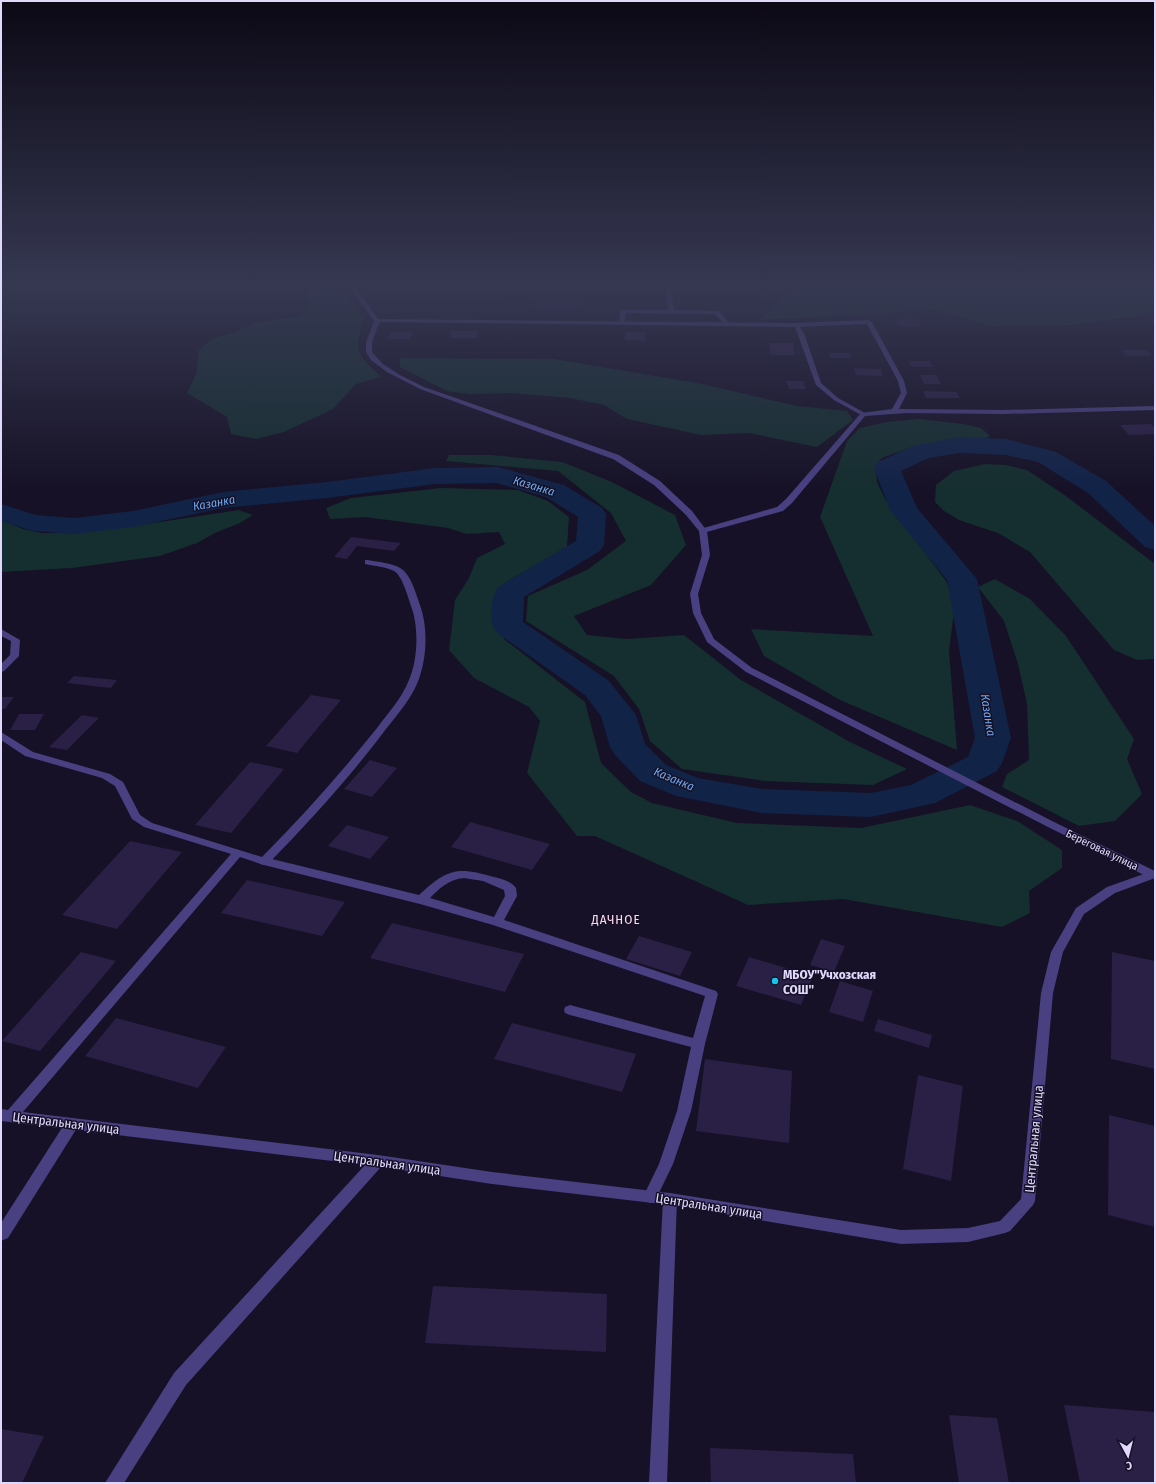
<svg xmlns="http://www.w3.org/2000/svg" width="1156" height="1484" font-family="'Fira Sans Condensed',sans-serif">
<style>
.green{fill:#152e2f}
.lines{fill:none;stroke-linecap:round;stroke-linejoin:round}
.river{fill:#122348;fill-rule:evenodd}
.building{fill:#2a1f45}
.service{fill:#484081;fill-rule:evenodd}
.minor{fill:#484081;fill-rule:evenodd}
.tertiary{fill:#484081;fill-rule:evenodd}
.poi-dot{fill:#13c6ee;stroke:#161126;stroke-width:1.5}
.labels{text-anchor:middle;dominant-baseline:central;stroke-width:3;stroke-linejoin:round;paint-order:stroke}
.street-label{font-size:11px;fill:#e0d9fc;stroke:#161126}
.water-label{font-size:12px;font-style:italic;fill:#6eabf4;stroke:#161126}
.quarter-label{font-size:13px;letter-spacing:1px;fill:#fcdaed;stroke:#161126}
.near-poi-label{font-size:13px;font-weight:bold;fill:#e0d9fc;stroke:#161126;text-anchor:start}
.near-street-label{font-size:13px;fill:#e0d9fc;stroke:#161126}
</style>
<rect width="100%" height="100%" fill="#161126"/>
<path class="green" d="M304 283H339L363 320C353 353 359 355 381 377L356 384 333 409 284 432 256 439 231 434 227 417 187 393 197 372 198 351 212 339 237 331 258 322 296 317 311 307Z
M797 283H1155V311L1145 315 1072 325 991 326 937 310 760 320Z
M400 358 554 359 702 384 797 406 847 411 853 420 817 447 749 433 701 435 627 419 604 405 570 398 512 393 470 394 447 391 400 367Z
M919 419 963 424 981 428 990 436 985 439 958 438 909 448 882 458 876 465 877 482 885 499 946 581 955 604 949 651 957 750 840 700 764 656 751 629 873 636 820 517 847 441 860 428 887 422Z
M449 455H491L562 462 612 482 675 515 686 545 651 585 574 616 587 635 627 639 684 635 741 680 850 742 907 769 873 785 765 781 682 769 650 741 639 709 614 676 526 621 528 596 587 570 626 541 611 513 558 471 446 461Z
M985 464 1006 465 1027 470 1066 496 1155 564V659L1137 660 1114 650 1030 552 998 533 959 520 944 511 935 502 936 485 954 471Z
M441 488 518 490 548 501 569 517 567 547 508 581 497 592 495 603 504 639 585 702 601 763 631 792 652 803 737 823 861 828 970 805 1017 821 1062 850V868L1029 891 1030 913 1002 927 843 899 748 905 595 836H577L527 773 540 721 529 707 474 678 449 650 455 600 469 578 477 558 505 544 499 532 467 534 448 528 365 517 330 519 326 508 351 498Z
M239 510 253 515 240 523 215 533 197 543 160 556 72 568 1 572V520L23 529 41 533H62L127 527Z
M995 579 1030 599 1066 636 1134 739 1127 759 1142 794 1115 821 1079 826 1002 787 1007 774 1029 760 1027 704 1018 664 1004 621 978 587Z"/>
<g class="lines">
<path class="river" d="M960 437 1006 439 1056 452 1106 481 1155 526V550L1145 547 1088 493 1038 462 1006 455 960 453 929 458 901 471 917 508 977 579 1011 738 1002 763 997 771 935 803 871 817 762 813 676 796 640 781 615 755 610 747 601 716 585 695 496 632C488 621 491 597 498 587L576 541 578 517 546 497 497 483 435 484 327 498 223 508 133 527 74 534 33 531 1 521V504L36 515 74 518 133 511 223 492 327 482 435 468 498 467 564 485 602 508 606 514 604 545 600 551 524 597 523 622 609 681 636 715 645 744 666 765 698 778 762 789 871 793 911 785 968 757 975 738 947 580 890 510 874 468 878 462 913 446Z"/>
</g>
<path class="building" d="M450 283H485V286H449Z
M544 283H578L577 288H544Z
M698 283H729L731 288H699Z
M536 301H578V307H535Z
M916 319 923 326 900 327 894 320Z
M451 331H477V338H450Z
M391 332H413L410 339H388Z
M625 332H645V341L625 340Z
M769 343H793L795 355H771Z
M1121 350H1146L1152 356H1127Z
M829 353H850L852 358H831Z
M909 361H930L933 367H912Z
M854 368 881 369 883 376 856 375Z
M920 375H936L941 384H924Z
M786 381H803L806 389H789Z
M923 391 956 392 960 398H926Z
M1151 424 1155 429V434L1129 435 1120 425Z
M351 537 401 543 394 551 357 546 347 559 334 557Z
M74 676 117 680 111 688 67 683Z
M311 695 341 700 297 753 266 746Z
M1 697H14L5 709H1Z
M19 714H44L35 730H10Z
M82 715 99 718 67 750 49 747Z
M370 760 397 768 372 797 344 789Z
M250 762 284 769 231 833 195 825Z
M470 822 550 844 532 870 451 847Z
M347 825 389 837 370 859 328 846Z
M130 841 182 852 117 929 62 915Z
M247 880 345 902 322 936 221 913Z
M392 923 524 954 505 992 370 958Z
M639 936 692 952 680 976 626 959Z
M821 939 845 946 834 972 810 965Z
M81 952 116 961 40 1051 2 1041Z
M1112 952 1155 961V1069L1111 1059Z
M749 957 813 976 801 1005 736 986Z
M840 981 873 991 863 1022 829 1012Z
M116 1018 226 1047 198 1088 85 1056Z
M878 1019 932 1035 929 1048 874 1031Z
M512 1023 636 1054 622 1092 494 1059Z
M705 1059 792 1071 789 1143 696 1131Z
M918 1075 963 1086 951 1181 903 1169Z
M1109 1115 1155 1126V1227L1108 1215Z
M433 1286 607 1294 606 1352 425 1343Z
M1064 1405 1155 1412V1483H1080Z
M949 1415 997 1418 1009 1483H959Z
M1 1429 44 1436 22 1483H1Z
M710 1448 853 1454 856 1483H711Z"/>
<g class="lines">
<path class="service" d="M664 283H670L674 310 719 311 730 324 725 325 715 314 626 313 624 323 619 324 621 310H668Z
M794 324H798L804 333 821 383 838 398 865 413V415H861L834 400 816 385Z
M264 857 419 895C447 869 457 866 494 877 502 879 511 881 516 888L517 896 504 920 716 991 718 994 705 1044 691 1111 673 1164 655 1201 650 1203 645 1201 643 1197 659 1164 677 1111 691 1047 570 1015 565 1013 564 1010 565 1007 570 1005 693 1038 705 996 493 925 420 904 260 864 258 861 260 858ZM464 878 483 881 504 890 505 896 494 917 430 898C440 888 449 879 464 878Z
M72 1118 77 1120 79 1124 77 1128 8 1238 1 1241V1223L67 1120Z
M670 1193 675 1195 677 1199 667 1483H649L663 1199 665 1195Z"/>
<path class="minor" d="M1155 317V322L1152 320Z
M377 319 796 323 869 320 872 322 904 381 907 393 899 409 1003 410 1155 406V410L1003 414 907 413 865 416 792 503 783 511 703 533H700V529L777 507 786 499 861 413 892 409 901 393 898 381 867 324 796 327 375 322V320Z
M365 560H368C378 562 392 563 400 568 411 574 416 594 420 605 428 627 427 656 419 679 412 698 398 714 386 729 350 777 310 821 268 864L264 865 240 857 23 1112 378 1155 492 1172 670 1193 901 1230 968 1228 1000 1221 1021 1199 1041 993 1051 952 1076 908 1107 887 1155 870V878L1115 893 1084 914 1063 952 1053 993 1035 1201 1033 1205 1010 1231 1005 1233 968 1242 901 1244 670 1205 492 1184 381 1167 186 1385 124 1483H105L174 1373 365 1165 1 1121V1109L8 1110 231 854 144 827 132 819 115 786 102 778 25 756 1 740V732L33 752 110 774 123 782 140 815 152 823 262 857C303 816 341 773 377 728 388 713 402 698 409 680 418 659 419 627 411 606 408 597 402 575 394 571 387 567 374 566 365 564Z
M1 629 20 640 19 656 4 671 1 672V664L10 655 11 641 1 636Z"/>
<path class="tertiary" d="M347 283H352L380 321 372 342V352L383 364 400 375 424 387 619 455 660 481 692 511 707 531 710 555 698 594 701 613 714 639 752 668 1054 822 1155 871V877H1148L1046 826 746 672 707 642 693 613 690 594 702 555 699 531 686 515 654 485 613 459 420 389 387 372 371 360 366 352V342L374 321Z"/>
</g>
<linearGradient id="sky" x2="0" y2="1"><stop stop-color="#0c0915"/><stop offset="0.58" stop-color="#363852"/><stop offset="1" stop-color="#363852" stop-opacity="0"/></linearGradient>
<rect width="1156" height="491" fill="url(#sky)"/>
<circle class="poi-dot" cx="775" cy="981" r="4"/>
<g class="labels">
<g class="street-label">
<text transform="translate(1102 850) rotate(26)">Береговая улица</text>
</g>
<g class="water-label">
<text transform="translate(534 486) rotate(17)">Казанка</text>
<text transform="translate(214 503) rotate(-10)">Казанка</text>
<text transform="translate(988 715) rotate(81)">Казанка</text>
<text transform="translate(674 779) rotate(23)">Казанка</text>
</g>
<g class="quarter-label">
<text x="616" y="919">ДАЧНОЕ</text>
</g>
<g class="near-poi-label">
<text x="783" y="974">МБОУ"Учхозская<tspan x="783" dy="15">СОШ"</tspan></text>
</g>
<g class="near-street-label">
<text transform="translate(66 1123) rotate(7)">Центральная улица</text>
<text transform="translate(1034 1139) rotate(-85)">Центральная улица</text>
<text transform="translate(387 1163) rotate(8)">Центральная улица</text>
<text transform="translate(709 1206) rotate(9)">Центральная улица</text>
</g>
</g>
<rect width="1156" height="1484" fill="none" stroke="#e0d9fc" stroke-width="4"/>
<g transform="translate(1128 1456) rotate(173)" stroke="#161126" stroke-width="3" paint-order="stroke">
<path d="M0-3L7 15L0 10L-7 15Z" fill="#e0d9fc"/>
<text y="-6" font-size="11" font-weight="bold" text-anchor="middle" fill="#e0d9fc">С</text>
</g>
</svg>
